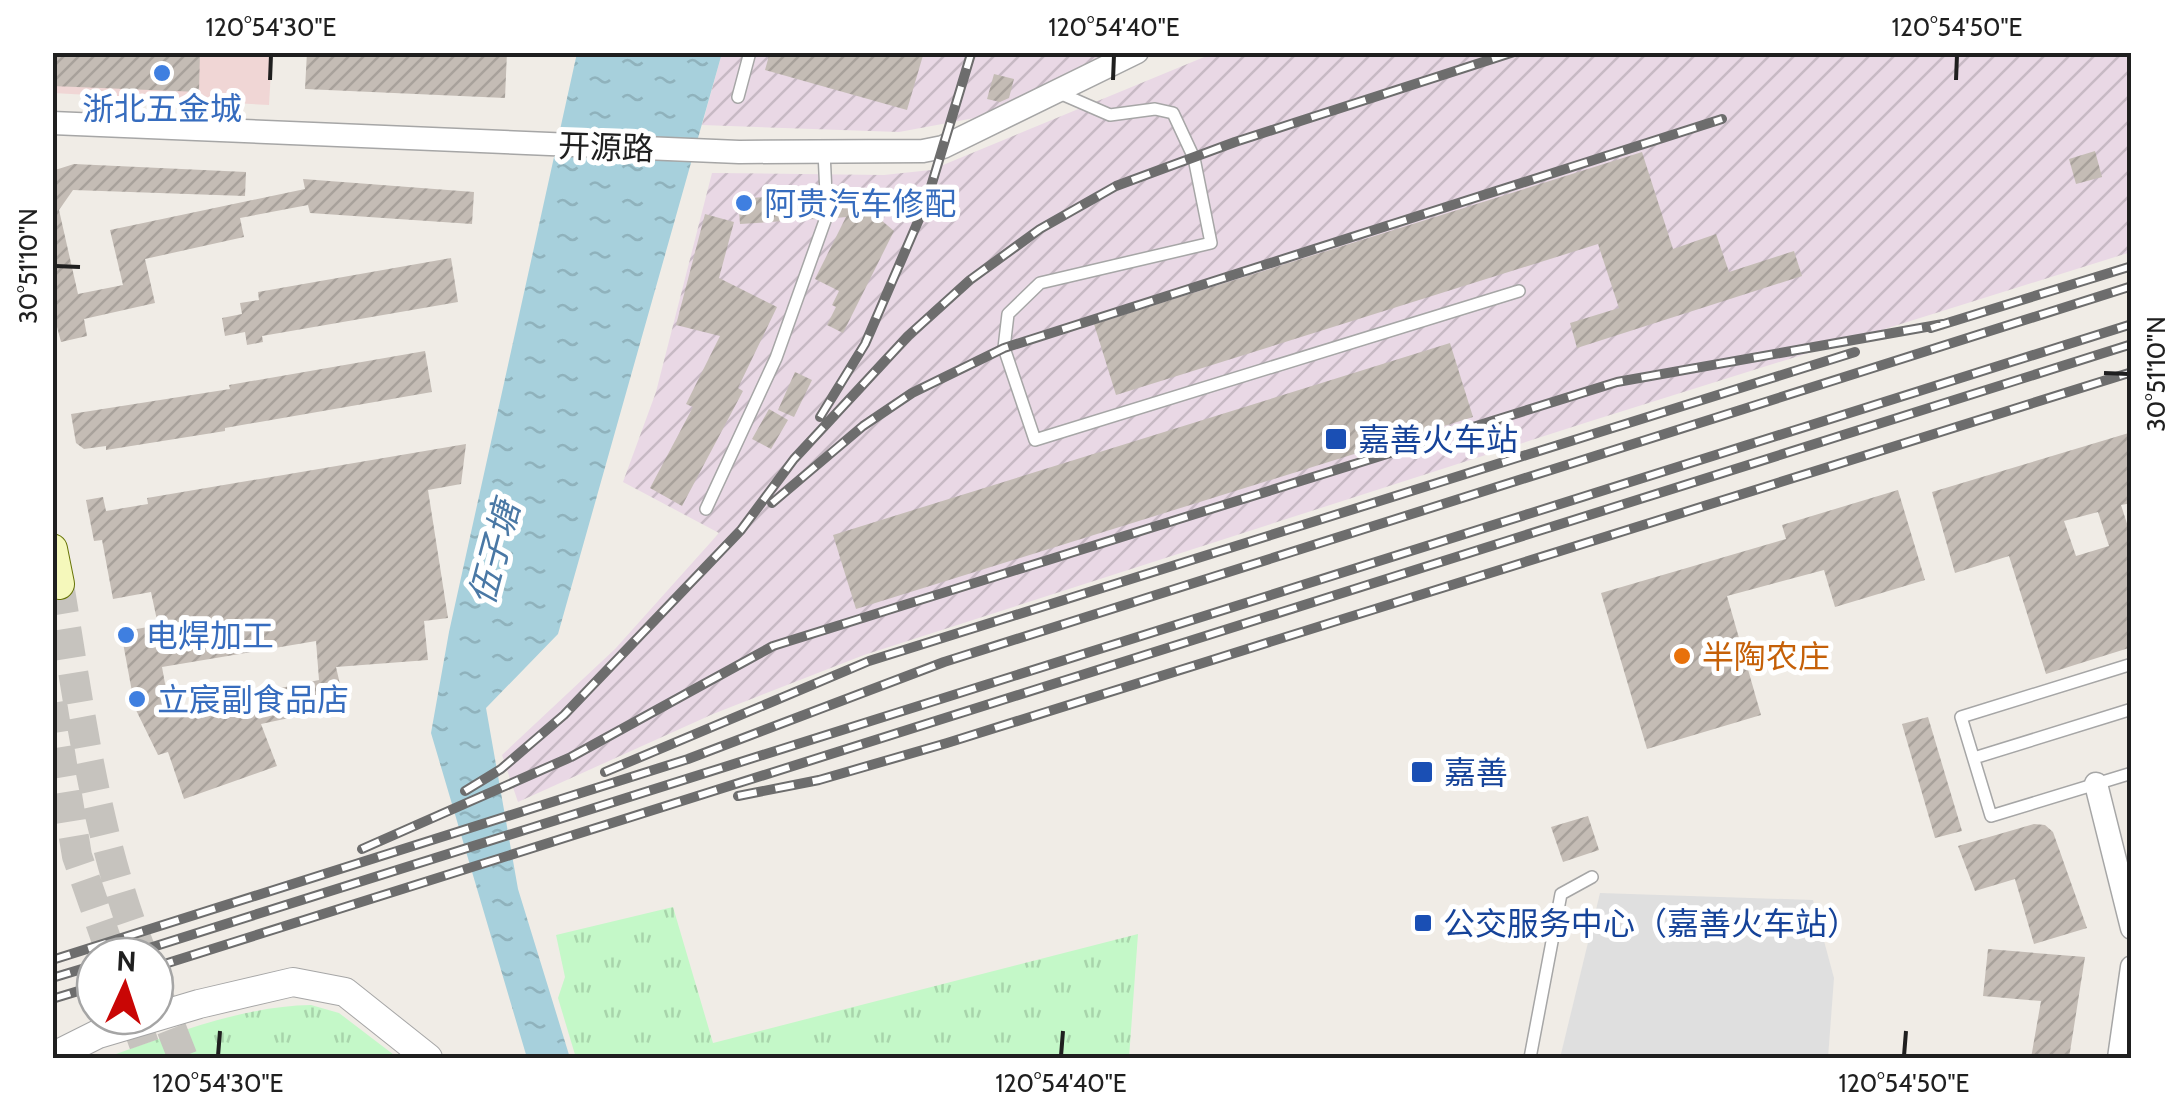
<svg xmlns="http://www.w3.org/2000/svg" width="2184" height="1111" font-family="Cabin,'Noto Sans SC',sans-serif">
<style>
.commercial{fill:#f0d6d5}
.industrial{fill:url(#industrial-furrows)}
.park{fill:url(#park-tufts)}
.parking{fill:#dfdfdf}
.water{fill:url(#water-ripples)}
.building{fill:url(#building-hatch);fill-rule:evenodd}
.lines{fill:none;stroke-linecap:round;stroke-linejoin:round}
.secondary-tunnel{stroke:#c6c3be;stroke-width:30;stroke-dasharray:30 15;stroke-linecap:butt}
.service-casing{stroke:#a6a6a6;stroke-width:14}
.minor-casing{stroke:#a6a6a6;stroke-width:25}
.tertiary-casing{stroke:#a6a6a6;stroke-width:30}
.secondary-casing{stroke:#687507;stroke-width:32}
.service{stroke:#fff;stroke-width:11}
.minor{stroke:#fff;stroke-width:22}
.tertiary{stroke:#fff;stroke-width:28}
.secondary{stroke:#f5f8bb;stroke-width:30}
.rail-casing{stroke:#6d6d6d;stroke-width:10}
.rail{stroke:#fff;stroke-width:6;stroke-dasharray:19;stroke-linecap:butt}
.ticks{fill:none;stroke:#1f1f1f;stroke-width:4}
.shop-dot{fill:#3f7fe0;stroke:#fff;stroke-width:4}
.transit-dot{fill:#1a4fb4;stroke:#fff;stroke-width:4}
.food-dot{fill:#e8710a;stroke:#fff;stroke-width:4}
.labels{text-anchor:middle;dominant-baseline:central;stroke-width:10;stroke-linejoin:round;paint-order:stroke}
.shop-label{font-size:32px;fill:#366cbe;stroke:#fff;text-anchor:start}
.street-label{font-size:32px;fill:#1f1f1f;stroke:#fff}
.transit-label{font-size:32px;fill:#164399;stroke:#fff;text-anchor:start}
.food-label{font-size:32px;fill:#c56008;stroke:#fff;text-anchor:start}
.water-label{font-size:35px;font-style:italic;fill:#4a78a5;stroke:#fff}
.neatline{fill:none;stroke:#1f1f1f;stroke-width:4}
.ticks-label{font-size:25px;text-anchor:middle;fill:#1f1f1f}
</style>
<defs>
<pattern id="industrial-furrows" width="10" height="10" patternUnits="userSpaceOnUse" patternTransform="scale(2.5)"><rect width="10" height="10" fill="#e9d8e5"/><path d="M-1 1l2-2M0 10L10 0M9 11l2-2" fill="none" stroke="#c7b9c4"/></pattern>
<pattern id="park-tufts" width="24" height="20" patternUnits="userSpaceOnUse" patternTransform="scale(2.5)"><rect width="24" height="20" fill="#c4f8c8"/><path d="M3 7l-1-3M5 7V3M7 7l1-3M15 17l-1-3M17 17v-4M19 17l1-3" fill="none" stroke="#a8d4ab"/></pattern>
<pattern id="water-ripples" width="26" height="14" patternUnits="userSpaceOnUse" patternTransform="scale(2.5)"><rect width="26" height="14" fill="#a7d0dc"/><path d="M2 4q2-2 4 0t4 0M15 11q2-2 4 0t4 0" fill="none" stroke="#8fb2bc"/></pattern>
<pattern id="building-hatch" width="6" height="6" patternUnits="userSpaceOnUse" patternTransform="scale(2.5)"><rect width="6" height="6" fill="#c4bcb5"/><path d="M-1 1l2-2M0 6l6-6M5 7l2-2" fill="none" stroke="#a8a19b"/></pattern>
</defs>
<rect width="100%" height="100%" fill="#f0ece6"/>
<path class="commercial" d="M52 53H272L269 105 53 93Z"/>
<path class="industrial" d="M722 53H1116L980 117 899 132 702 125Z
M1214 53H2131V252L1591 421 864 655 713 714 518 802 502 755 615 649 719 533 623 482 656 392 712 173 884 175 931 170Z"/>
<path class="park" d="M673 907 713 1043 1138 934 1129 1058H576L558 998 565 977 556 935Z
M311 1005 339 1013 398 1058H105C170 1035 242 1006 311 1005Z"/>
<path class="parking" d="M1600 893 1813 900 1834 978 1828 1058H1560Z"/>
<path class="water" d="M577 53H722L558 634 486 708 518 889 570 1058H527L431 733 449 632Z"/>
<path class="building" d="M52 52H200L199 92 52 86Z
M307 52H507L505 98 305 89Z
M770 52H924L907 110 765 70Z
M994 74 1014 79 1009 98 1000 102 987 99Z
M2095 151 2102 177 2076 184 2069 159Z
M1642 152 1673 249 1716 234 1729 272 1794 251 1802 276 1577 348 1570 323 1619 308 1598 244 1116 395 1094 324Z
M74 164 246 172 245 196 73 190 59 210 78 294 123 285 110 230 305 189 303 179 474 192 472 224 310 213 308 205 240 218 244 237 145 259 155 303 84 319 87 336 61 342 52 308V171Z
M872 189 874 214 894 231 843 333 827 325 836 307 832 305 839 291 815 279 846 217 836 218 835 192Z
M817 193 816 219 740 224 738 199Z
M705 214 734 222 719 278 777 307 738 388 743 391 682 506 650 488 693 407 686 404 720 336 676 325Z
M451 258 458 302 262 336 263 342 247 345 245 332 225 336 222 318 242 314 240 303 259 300 258 292Z
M1450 343 1473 417 856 609 833 535Z
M425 351 432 392 225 428V431L106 450V446L84 449 76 443 71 414 230 389 229 385Z
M795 372 812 380 794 417 778 410Z
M769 409 788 420 771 449 752 439Z
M2132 432V503L2121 505 2132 539V647L2046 674 2009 556 1955 573 1932 492ZM2098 512 2109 546 2076 556 2064 521Z
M466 444 461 484 428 490 448 618 424 621 428 660 336 667 345 706 261 724 277 766 184 799 168 752 158 755 135 708 121 632 158 625 151 592 113 599 102 540 94 541 86 500 103 497 106 511 148 504 147 498ZM316 641 319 680 170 711 162 667Z
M1898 490 1925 580 1835 607 1824 570 1727 596 1761 715 1647 749 1601 593 1786 539 1782 525Z
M1928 717 1962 831 1935 838 1902 724Z
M1588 816 1599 850 1563 862 1551 827Z
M2034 824 2045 825 2053 832 2087 928 2034 944 2015 879 1975 891 1958 846Z
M1988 949 2085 957 2069 1058H2031L2041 1001 1983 996Z"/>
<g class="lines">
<path class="secondary-tunnel" d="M59 584C80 711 95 835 143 956
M52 703 77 856 112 956
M155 987 183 1058
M134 1016 149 1058"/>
<g class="service-casing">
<path id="service" d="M1057 92 1110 115 1155 109 1173 113 1194 158 1211 243 1040 283 1008 314 1004 348 1035 440 1519 291
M738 97 750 52
M706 509 776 358 827 215 824 152
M2132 664 1961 717 1991 816 2132 773
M1974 758 2132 709
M1530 1058 1561 894 1592 877"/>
</g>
<g class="minor-casing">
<path id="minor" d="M52 123 739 152 923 151 943 147 1137 52
M2096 784 2132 928
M2119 1058 2132 967"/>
</g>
<g class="tertiary-casing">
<path id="tertiary" d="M52 1057 98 1034 199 1004 293 982 345 992 428 1058"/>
</g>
<g class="secondary-casing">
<path id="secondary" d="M52 549 59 584"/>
</g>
<use href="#service" class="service"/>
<use href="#minor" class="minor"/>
<use href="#tertiary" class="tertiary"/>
<use href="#secondary" class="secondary"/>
<g class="rail-casing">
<path id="rail" d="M1931 328 2132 266
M820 417 865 344 926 203 971 54
M772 503 863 426 912 393 1004 348 1722 119
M605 772 869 661 1855 352
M465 791 501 769 564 715 741 530 794 459 908 336 970 280 1040 229 1116 186 1235 142 1514 52
M738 796 819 780 947 743 2132 372
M362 849 571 757 773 646 1617 382 1943 324
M124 956 2132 324
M52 960 688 759 944 662 2132 286
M155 967 2132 344
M52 978 95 965
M52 999 95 986"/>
</g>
<use href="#rail" class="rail"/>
</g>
<path class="ticks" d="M270 80 271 55M1113 80 1114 55M1956 80 1957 55M55 266 80 267M2104 373 2129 374M218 1056 220 1031M1061 1056 1063 1031M1904 1056 1906 1031"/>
<g class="shop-dot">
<circle cx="162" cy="73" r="10"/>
<circle cx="744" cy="203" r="10"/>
<circle cx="126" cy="635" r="10"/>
<circle cx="137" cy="699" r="10"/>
</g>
<g class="transit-dot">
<rect x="1324" y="427" width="24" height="24" rx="5"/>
<rect x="1410" y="760" width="24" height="24" rx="5"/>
<rect x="1413" y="913" width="20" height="20" rx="5"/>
</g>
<circle class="food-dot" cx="1682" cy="656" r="10"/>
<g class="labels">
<g class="shop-label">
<text x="162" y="108" text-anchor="middle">浙北五金城</text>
<text x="764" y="203">阿贵汽车修配</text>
<text x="146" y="635">电焊加工</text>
<text x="157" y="699">立宸副食品店</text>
</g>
<g class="street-label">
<text transform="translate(606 147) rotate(2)">开源路</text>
</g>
<g class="transit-label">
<text x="1358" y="439">嘉善火车站</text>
<text x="1444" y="772">嘉善</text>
<text x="1443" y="923">公交服务中心（嘉善火车站）</text>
</g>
<g class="food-label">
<text x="1702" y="656">半陶农庄</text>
</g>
<g class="water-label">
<text transform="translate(494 553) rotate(-75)">伍子塘</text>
</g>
</g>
<rect width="2184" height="1111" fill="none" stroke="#ffffff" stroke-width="110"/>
<g transform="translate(125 986) rotate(3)"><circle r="48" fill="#ffffff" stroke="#a5a5a5" stroke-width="2.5"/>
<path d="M0-8L18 38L0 25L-18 38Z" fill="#c90605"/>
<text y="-15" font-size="28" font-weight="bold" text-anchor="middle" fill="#1f1f1f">N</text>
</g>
<rect x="55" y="55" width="2074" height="1001" class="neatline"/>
<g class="ticks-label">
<text x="271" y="36">120°54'30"E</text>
<text x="1114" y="36">120°54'40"E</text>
<text x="1957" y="36">120°54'50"E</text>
<text transform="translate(28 266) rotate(-90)" y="9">30°51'10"N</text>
<text transform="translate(2156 374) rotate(-90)" y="9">30°51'10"N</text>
<text x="218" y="1092">120°54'30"E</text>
<text x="1061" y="1092">120°54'40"E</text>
<text x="1904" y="1092">120°54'50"E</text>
</g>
</svg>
